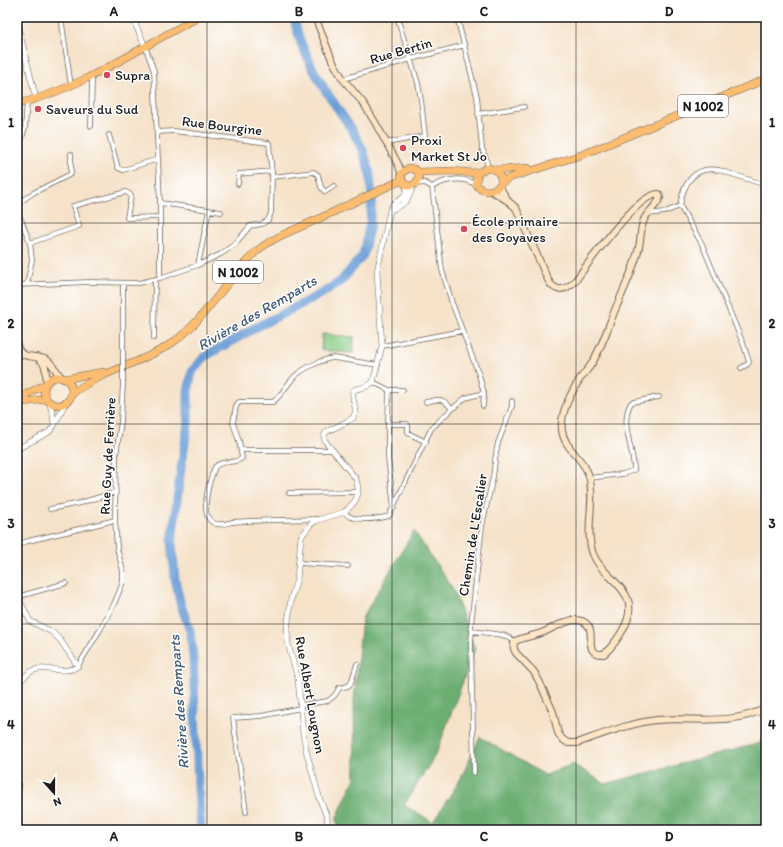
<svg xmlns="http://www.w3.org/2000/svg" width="783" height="847" font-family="Itim,sans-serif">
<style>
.green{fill:#85ca84;stroke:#507350}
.forest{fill:#6cae72;stroke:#446547}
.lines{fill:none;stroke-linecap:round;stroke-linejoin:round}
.river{stroke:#6c9ed6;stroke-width:9}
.minor-casing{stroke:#686159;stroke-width:5.5}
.tertiary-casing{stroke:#686159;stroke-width:6}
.secondary-casing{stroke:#686159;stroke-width:8}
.primary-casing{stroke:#686159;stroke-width:8}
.minor{stroke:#fff;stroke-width:4}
.tertiary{stroke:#fff;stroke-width:5}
.secondary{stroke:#fee5c5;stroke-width:6}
.primary{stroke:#fcbd6f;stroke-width:7}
.minor-bridge-casing{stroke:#686159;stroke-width:5.5;stroke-linecap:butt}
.minor-bridge{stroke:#fff;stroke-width:4}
.grid{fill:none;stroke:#1c1c1c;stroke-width:1;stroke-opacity:0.55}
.poi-dot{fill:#d1495b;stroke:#fff;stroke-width:1.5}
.labels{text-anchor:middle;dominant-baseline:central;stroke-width:3;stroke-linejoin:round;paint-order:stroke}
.shield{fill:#fff;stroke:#606060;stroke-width:1}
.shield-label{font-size:13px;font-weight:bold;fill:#1c1c1c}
.street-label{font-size:14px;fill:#1c1c1c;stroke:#fff}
.poi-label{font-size:14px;fill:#1c1c1c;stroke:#fff;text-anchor:start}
.water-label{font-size:15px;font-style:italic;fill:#445d79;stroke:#fff}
.neatline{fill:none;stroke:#1c1c1c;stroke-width:1.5}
.grid-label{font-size:13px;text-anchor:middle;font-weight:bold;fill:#1c1c1c}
</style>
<rect width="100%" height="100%" fill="#fff"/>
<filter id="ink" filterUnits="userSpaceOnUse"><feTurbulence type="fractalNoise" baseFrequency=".025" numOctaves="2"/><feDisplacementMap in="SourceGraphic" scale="8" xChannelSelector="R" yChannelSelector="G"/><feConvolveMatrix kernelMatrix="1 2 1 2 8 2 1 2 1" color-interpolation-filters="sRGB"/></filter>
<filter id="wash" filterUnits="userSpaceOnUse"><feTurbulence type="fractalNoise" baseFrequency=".012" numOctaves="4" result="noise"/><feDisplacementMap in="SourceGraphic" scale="16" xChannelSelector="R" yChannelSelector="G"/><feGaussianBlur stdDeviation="0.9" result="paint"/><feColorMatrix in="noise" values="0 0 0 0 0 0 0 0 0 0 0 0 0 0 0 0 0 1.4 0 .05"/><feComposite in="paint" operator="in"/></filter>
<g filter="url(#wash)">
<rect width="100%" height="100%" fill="#f5e2c9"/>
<path class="green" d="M322 334 354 337 353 353 321 350Z"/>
<path class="forest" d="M414 531 453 589 475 649 436 754 404 805 433 822 461 778 480 737 545 775 573 764 605 784 760 743 766 734V830H339L336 819 355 778 354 700 362 618Z"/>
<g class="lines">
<path class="river" d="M201 830 198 788 193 656 190 631 180 602 175 579 172 541 180 475 188 423V391L192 372 204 357 253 329 321 294 341 281 363 255 370 224 372 198 370 174 363 150 351 128 325 90 313 69 301 43 293 17"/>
</g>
</g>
<g filter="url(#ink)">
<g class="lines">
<g class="minor-casing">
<path id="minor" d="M61 17 71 86
M457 17 477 97 482 148 486 159 488 168
M145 46 154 71 160 203V278
M343 79 411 59 465 45
M478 114 524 107
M91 126 92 75
M109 135 118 168 123 170 158 159
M386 143 425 136 421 100 418 83 397 17
M17 154 25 128 27 102
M272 177 314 172 318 175 321 187 325 192 334 186
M238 184 239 174 272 171
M416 184 425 183 432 187
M432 187 442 270 452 303 479 375 484 393 483 406
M432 187C446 179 462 176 477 185
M160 203 209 210 198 265
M17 204 33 193 71 174V154
M680 206 694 230 702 244 744 346 749 362 748 364 741 368
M17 209 30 243 32 260 27 284
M209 210 221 212
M647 214 665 212 680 206C683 184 694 165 719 170L766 185
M30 243 79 226 73 206 126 192 131 195 127 218 160 217
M17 285 89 282 139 283 160 278 198 265 221 254 235 244 250 226 262 224 268 220 271 213 272 174 269 143 174 131 157 132
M154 338 155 279
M382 346 462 331
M123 360V286L124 283
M373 382 389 390H403
M512 401V406L498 443 496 453 493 477 482 526 471 625 472 631 503 635 515 641
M426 402C440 399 442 397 452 409
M388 424 389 390
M241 450H332
M589 478 623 474 634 470C634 449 619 423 631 403L633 402 659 397
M289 493 358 492
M394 508 388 458V424H407L408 426V432L410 434 426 442
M50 509 80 503 116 492
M344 512C352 523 377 519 389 516L431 429 444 416 465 398 484 393
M317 519C289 520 261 520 233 522 227 523 218 527 212 522 199 513 210 479 215 467 222 459 235 465 242 458L239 441 233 423 236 406 239 402H273C282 395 287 384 295 376 303 369 324 358 334 358L378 365
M19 544 28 541 79 529 115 520
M299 563 348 566
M17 597 66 583
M472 631 471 642 474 773
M78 666 100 630 115 602 123 582V571L117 548 115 520 116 455 121 421 123 382
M301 705 328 701 335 695 339 688 348 686 351 683 357 664
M17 780 19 787 17 796
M246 812 233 718 261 716 301 708"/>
</g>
<g class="tertiary-casing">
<path id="tertiary" d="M132 17 145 46
M17 22 36 99
M390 210C405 205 409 200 413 185
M49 402 53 414 54 425
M17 449 49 432 54 426 66 402
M17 600 21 603 30 621 52 632 60 640 78 666C65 676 45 664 32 671 26 674 22 680 17 684
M328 830 327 817 320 800 307 754 303 734 298 679 288 644 287 630 291 599 297 579 301 537 311 524 315 521 344 512 348 509 355 501 358 494V488L356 479 325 441 324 436 326 432 348 421 353 418 356 411C347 378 357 396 373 382L382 346 377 272 390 210 393 204 405 196 407 185"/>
</g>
<g class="secondary-casing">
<path id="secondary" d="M315 17 332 60 343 79 364 104 376 124 398 164 402 175
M499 186 507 199
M492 191 508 201 516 208 548 280C555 293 565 291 575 281 588 264 638 192 659 194L660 197C657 207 646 212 643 222 640 231 641 242 638 251 633 271 623 291 615 310 608 327 602 347 592 363 588 370 582 375 578 382 570 395 560 415 562 430 564 449 584 458 589 476 596 501 584 529 593 554 603 581 644 589 624 628 619 637 612 647 604 654 579 655 601 628 582 621 579 620 576 620 573 620 563 622 553 628 544 632 534 636 524 637 515 641 513 645 513 649 516 653L534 672 540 683 553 712 558 733 562 739 568 743H577C600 735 633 722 657 720 693 717 732 726 766 708
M17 345C20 361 37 354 47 360 53 364 57 373 62 378
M39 359C48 365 45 373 47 382"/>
</g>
<g class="primary-casing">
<path id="primary" d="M17 104C82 89 140 47 199 17
M418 172 419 178 415 184 409 186C403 184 400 179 402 173L409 168 414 169 418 172 453 171 473 173 479 172 488 168 496 170 528 168
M479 172C464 200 517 194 496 170
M500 184 509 178 584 154 766 79
M44 391a14 14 0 1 1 28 0a14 14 0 1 1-28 0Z
M64 379 103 372
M71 395C78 388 86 384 96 379 121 366 149 359 172 343 207 319 226 278 258 250 274 237 296 229 314 221 344 207 373 193 402 180
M17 399 46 384
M17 403 46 399"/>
</g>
<use href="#minor" class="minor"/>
<use href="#tertiary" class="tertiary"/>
<use href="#secondary" class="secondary"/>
<use href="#primary" class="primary"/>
<g class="minor-bridge-casing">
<path id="minor-bridge" d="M123 382V360"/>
</g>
<use href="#minor-bridge" class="minor-bridge"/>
</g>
</g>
<path class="grid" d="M207 17V830M392 17V830M576 17V830M17 223H766M17 424H766M17 624H766"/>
<g class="poi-dot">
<circle cx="107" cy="75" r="4"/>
<circle cx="38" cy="109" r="4"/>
<circle cx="403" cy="148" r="4"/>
<circle cx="464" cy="229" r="4"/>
</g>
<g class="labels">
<g class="shield">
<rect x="678" y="95" width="50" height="22" rx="3"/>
<rect x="213" y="261" width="50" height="22" rx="3"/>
</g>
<g class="shield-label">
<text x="703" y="106">N 1002</text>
<text x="238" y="272">N 1002</text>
</g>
<g class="street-label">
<text transform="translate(401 51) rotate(-16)">Rue Bertin</text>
<text transform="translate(222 126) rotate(7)">Rue Bourgine</text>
<text transform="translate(108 456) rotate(-87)">Rue Guy de Ferrière</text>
<text transform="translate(473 535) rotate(-81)">Chemin de L'Escalier</text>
<text transform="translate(310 695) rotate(80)">Rue Albert Lougnon</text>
</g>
<g class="poi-label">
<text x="115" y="75">Supra</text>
<text x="46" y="109">Saveurs du Sud</text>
<text x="411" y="140">Proxi<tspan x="411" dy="16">Market St Jo</tspan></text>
<text x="472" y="221">École primaire<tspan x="472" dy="16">des Goyaves</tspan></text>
</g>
<g class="water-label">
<text transform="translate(257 313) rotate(-30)">Rivière des Remparts</text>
<text transform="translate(179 702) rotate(-94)">Rivière des Remparts</text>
</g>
</g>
<rect width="783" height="847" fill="none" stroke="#fff" stroke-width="44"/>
<g transform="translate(54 793) rotate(159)" stroke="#ffffff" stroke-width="3" paint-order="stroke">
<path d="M0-3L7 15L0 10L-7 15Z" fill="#1c1c1c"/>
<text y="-6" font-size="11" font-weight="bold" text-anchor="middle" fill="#1c1c1c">N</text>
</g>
<rect x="22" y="22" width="739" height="803" class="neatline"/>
<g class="grid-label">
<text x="114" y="16">A</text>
<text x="299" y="16">B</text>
<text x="484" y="16">C</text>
<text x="669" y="16">D</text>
<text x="11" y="127">1</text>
<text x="772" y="127">1</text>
<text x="11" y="328">2</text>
<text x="772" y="328">2</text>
<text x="11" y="528">3</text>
<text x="772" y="528">3</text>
<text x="11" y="729">4</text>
<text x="772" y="729">4</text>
<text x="114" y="841">A</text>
<text x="299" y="841">B</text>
<text x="484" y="841">C</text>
<text x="669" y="841">D</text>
</g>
</svg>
